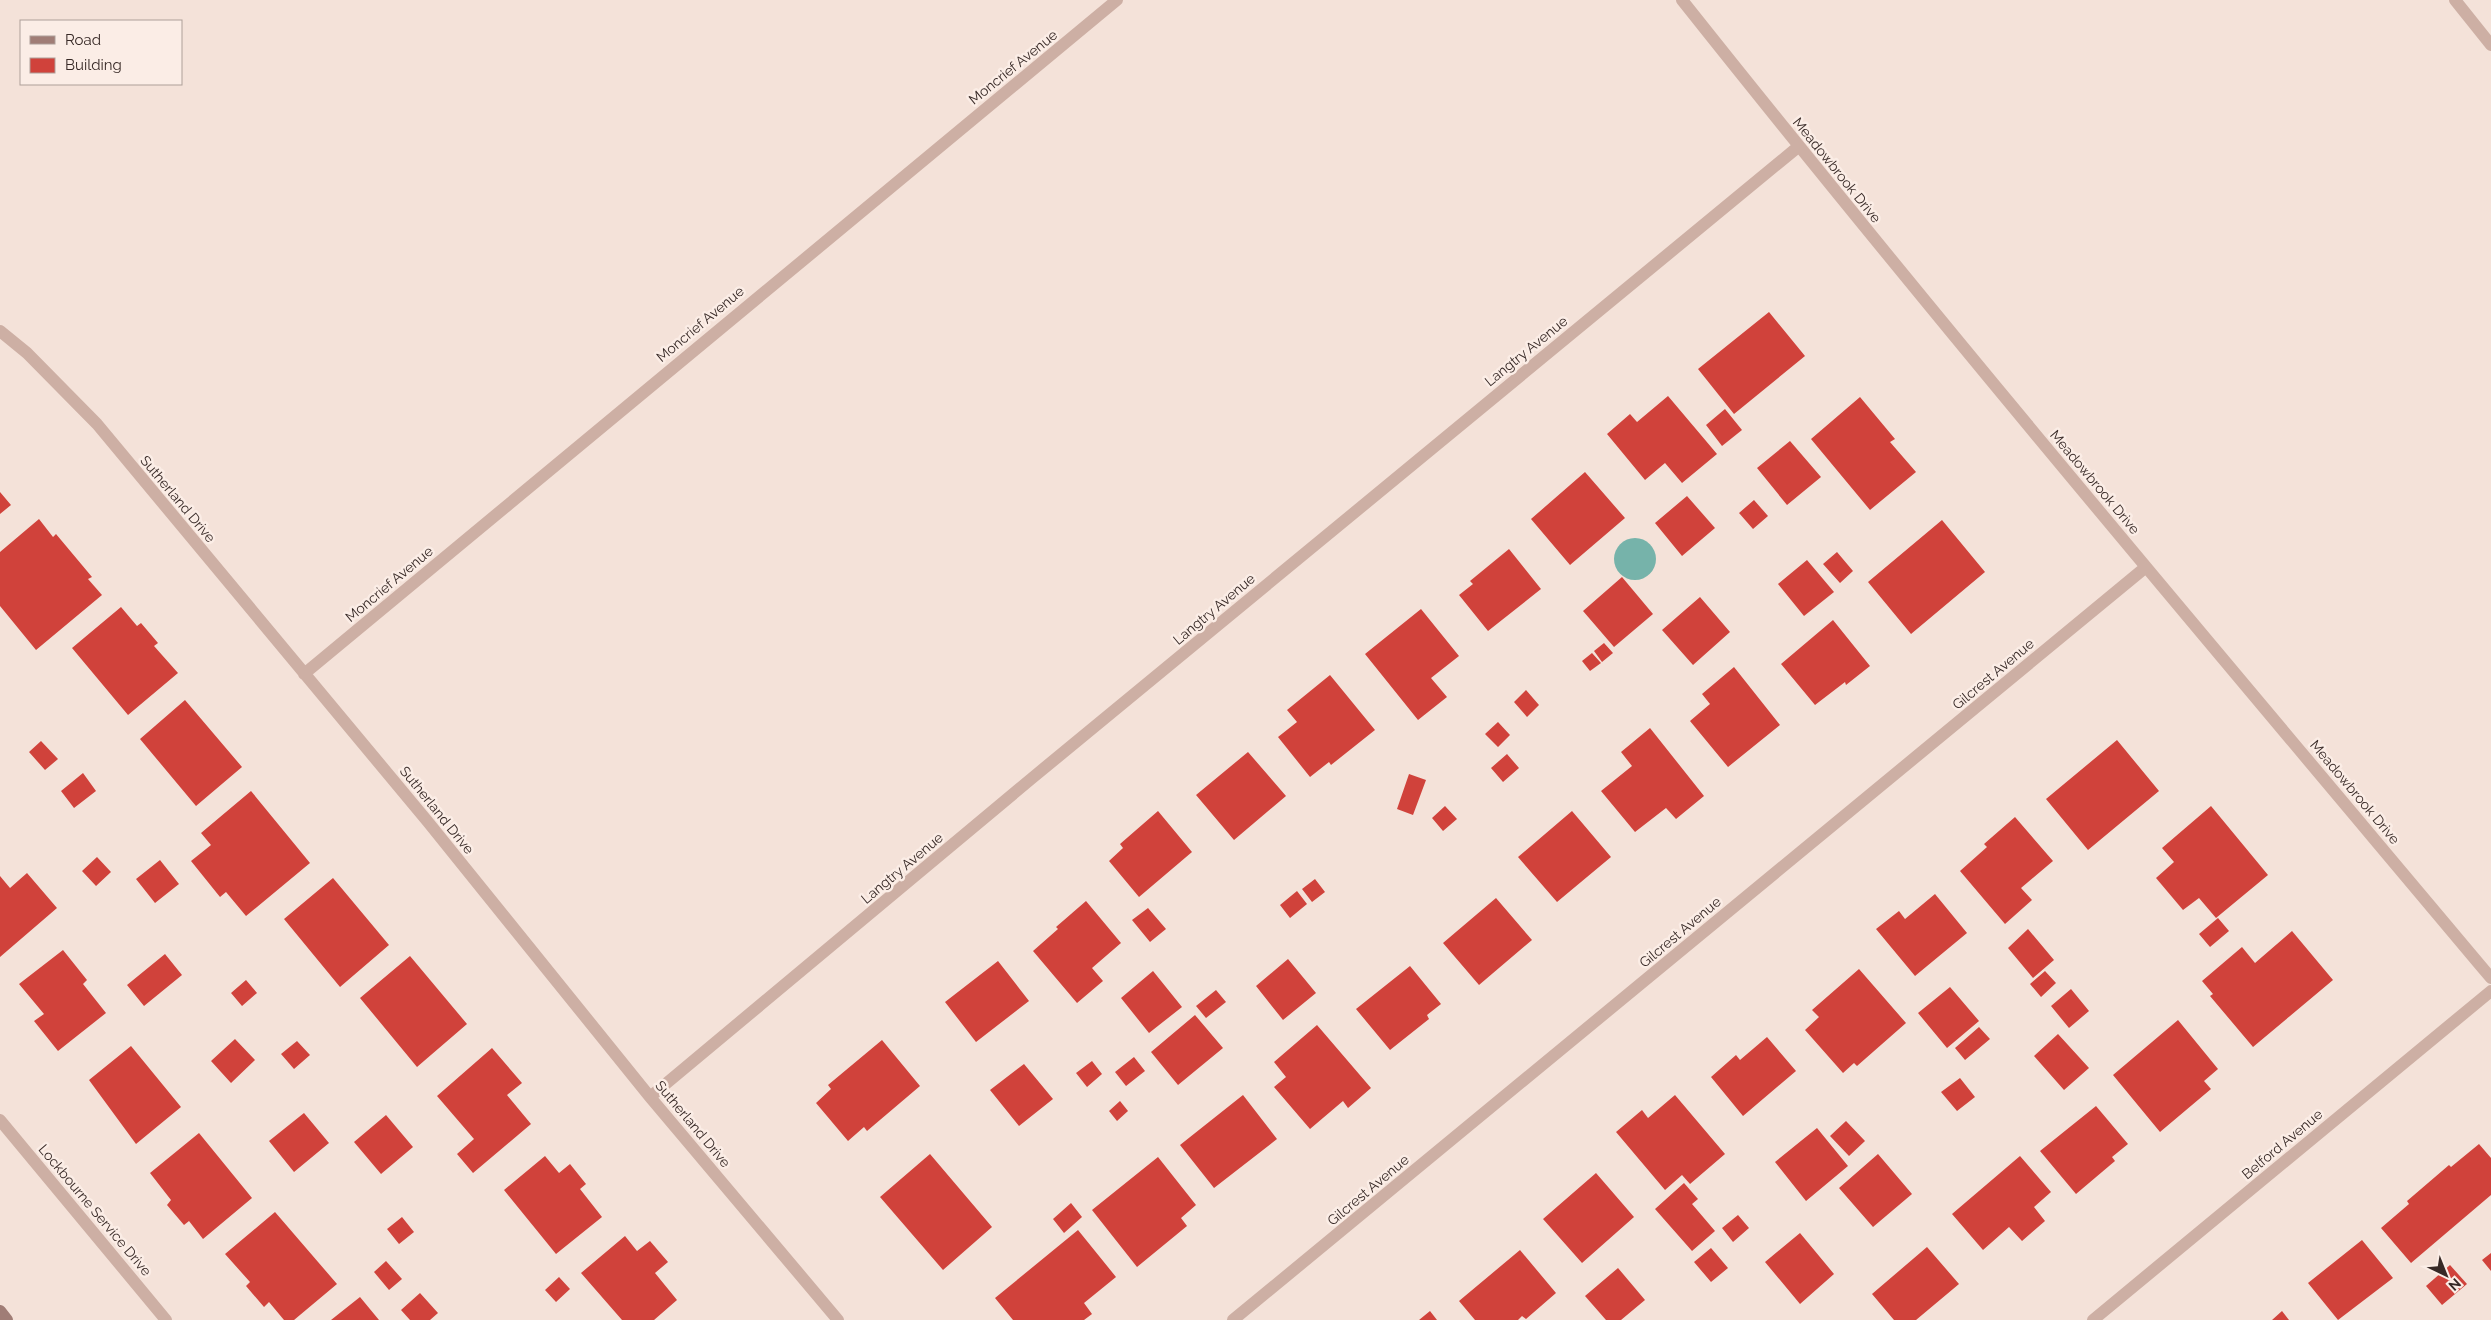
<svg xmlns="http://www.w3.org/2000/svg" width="2491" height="1320" font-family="Raleway,sans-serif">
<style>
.water{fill:#76b3aa}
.building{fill:#d0423b}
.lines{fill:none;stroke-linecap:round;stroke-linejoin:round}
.street{stroke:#cdafa4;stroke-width:12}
.secondary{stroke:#a07d76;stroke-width:12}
.labels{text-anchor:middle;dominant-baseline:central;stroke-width:5;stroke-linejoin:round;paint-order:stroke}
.street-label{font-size:14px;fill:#372926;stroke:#fbede6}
</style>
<rect width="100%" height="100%" fill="#f4e2d9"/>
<path class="water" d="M1614 559a21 21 0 1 1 42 0a21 21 0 1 1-42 0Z"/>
<path class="building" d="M1769 312 1805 356 1734 414 1698 369Z
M1668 396 1717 454 1682 483 1665 463 1645 480 1607 434 1630 414 1637 422Z
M1860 397 1895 439 1890 442 1916 472 1870 510 1811 439Z
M1725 409 1742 430 1722 446 1706 425Z
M1790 441 1821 477 1787 505 1757 468Z
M1585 472 1625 518 1570 565 1531 519Z
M0 492 11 505 0 514Z
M1687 496 1715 528 1682 556 1655 523Z
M1754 500 1768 516 1753 529 1739 513Z
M39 519 53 537 56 534 92 577 88 579 102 595 36 650 0 606V552Z
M1942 520 1985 572 1911 634 1868 582Z
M1509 549 1541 589 1488 631 1459 595 1473 584 1470 581Z
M1837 552 1853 571 1840 583 1823 564Z
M1807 560 1834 592 1804 616 1778 584Z
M1622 577 1653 614 1614 647 1583 611Z
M1700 597 1730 632 1693 665 1662 630Z
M121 607 137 626 141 623 158 643 154 646 178 673 128 715 72 648Z
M1421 609 1459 656 1431 678 1447 697 1418 720 1365 654Z
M1833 620 1870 666 1846 685 1845 682 1815 705 1781 664Z
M1604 643 1613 653 1602 662 1594 651Z
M1592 653 1601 663 1590 671 1582 661Z
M1734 667 1780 725 1728 767 1690 721 1710 704 1702 694Z
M1330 675 1375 730 1331 765 1329 762 1310 777 1278 737 1297 722 1287 710Z
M1526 690 1539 705 1527 717 1514 702Z
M185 700 242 767 196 806 140 739Z
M1498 722 1510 735 1498 747 1485 734Z
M1650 728 1704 796 1676 819 1666 808 1635 832 1601 791 1632 766 1621 752Z
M2117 740 2159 791 2088 850 2046 799Z
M41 741 58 759 45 770 29 752Z
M1248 752 1286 796 1234 840 1196 795Z
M1507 754 1519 768 1503 782 1491 768Z
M83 773 96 791 74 808 61 791Z
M1409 774 1426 780 1413 815 1397 809Z
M251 791 310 863 246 916 226 892 220 897 191 861 211 845 201 833Z
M1445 806 1457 819 1443 831 1432 818Z
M2211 806 2268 875 2216 918 2199 898 2183 910 2156 878 2174 862 2162 848Z
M1158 811 1192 852 1139 897 1109 861 1123 848 1120 844Z
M1572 811 1611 857 1557 902 1518 857Z
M2015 817 2053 861 2021 888 2032 900 2005 924 1960 871 1987 847 1984 844Z
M97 857 111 872 96 886 82 871Z
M160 860 179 884 155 903 136 879Z
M27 873 57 908 0 957V876L10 888Z
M333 878 389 945 340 987 284 919Z
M1315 879 1325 892 1312 902 1302 889Z
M1297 891 1307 904 1290 918 1280 905Z
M1935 894 1967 933 1915 976 1876 929 1899 911 1905 919Z
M1496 898 1532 940 1479 985 1443 943Z
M1086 901 1121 943 1092 968 1103 981 1077 1003 1033 951 1058 929 1056 927Z
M1148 908 1166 929 1150 942 1132 920Z
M2218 918 2229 931 2210 947 2199 934Z
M2028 929 2054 960 2033 978 2008 948Z
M2292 931 2333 980 2253 1047 2210 996 2213 994 2202 981 2242 947 2255 963Z
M63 950 87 980 83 984 106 1013 58 1051 34 1021 44 1014 19 984Z
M165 954 182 975 144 1006 127 985Z
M410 956 467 1024 417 1067 360 998Z
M1288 959 1316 993 1283 1020 1256 986Z
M998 961 1029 1001 976 1042 945 1002Z
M1410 966 1441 1004 1427 1015 1429 1019 1390 1050 1356 1009Z
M1859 969 1906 1023 1857 1066 1854 1063 1843 1073 1805 1030 1819 1017 1812 1010Z
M1153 971 1182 1007 1149 1033 1121 998Z
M2045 971 2056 983 2041 997 2030 984Z
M246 980 257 993 242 1006 231 993Z
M1950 987 1979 1021 1947 1048 1918 1013Z
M2071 989 2089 1011 2069 1028 2051 1006Z
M1216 990 1226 1002 1206 1018 1196 1006Z
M1195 1015 1223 1048 1178 1085 1151 1052Z
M2178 1020 2218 1069 2204 1081 2211 1089 2160 1132 2113 1075Z
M1317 1025 1371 1088 1348 1108 1343 1101 1310 1129 1274 1087 1286 1077 1274 1062Z
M1979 1027 1990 1039 1965 1060 1955 1048Z
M2058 1034 2089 1068 2064 1090 2034 1056Z
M1767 1037 1796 1071 1743 1116 1711 1077 1736 1055 1740 1060Z
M235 1039 255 1060 231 1083 211 1061Z
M882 1040 920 1086 867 1131 864 1127 848 1141 816 1103 831 1089 828 1085Z
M297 1041 310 1055 294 1069 281 1054Z
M131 1046 181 1107 136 1144 89 1080Z
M492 1048 522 1083 507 1095 531 1124 473 1173 457 1154 474 1139 437 1096Z
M1134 1057 1145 1071 1126 1086 1115 1072Z
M1092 1061 1102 1074 1087 1087 1076 1073Z
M1024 1064 1053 1099 1019 1126 990 1090Z
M1960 1078 1975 1097 1957 1111 1941 1092Z
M1243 1095 1277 1139 1214 1188 1180 1145Z
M1675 1095 1725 1154 1690 1184 1682 1175 1665 1190 1616 1132 1642 1110 1648 1118Z
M1120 1101 1128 1111 1117 1121 1109 1111Z
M2096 1106 2128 1144 2112 1157 2115 1161 2076 1194 2040 1151Z
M304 1113 329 1143 294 1172 269 1141Z
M386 1115 413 1147 381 1174 354 1142Z
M1846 1121 1865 1141 1849 1156 1830 1136Z
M1817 1128 1848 1166 1806 1201 1775 1162Z
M199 1133 252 1198 203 1239 189 1221 184 1225 167 1205 171 1200 150 1173Z
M2479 1144 2491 1158V1195L2411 1263 2381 1228 2409 1204 2407 1201 2449 1165 2451 1167Z
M930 1154 992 1227 943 1270 880 1197Z
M1878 1154 1912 1194 1873 1227 1839 1188Z
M545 1156 559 1173 570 1164 586 1184 580 1189 602 1217 556 1254 504 1190Z
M2020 1156 2051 1192 2034 1207 2045 1221 2022 1241 2009 1227 1983 1250 1952 1214Z
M1158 1157 1196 1205 1181 1218 1187 1226 1137 1267 1092 1210Z
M1596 1173 1634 1217 1582 1263 1543 1219Z
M1684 1183 1698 1199 1692 1204 1715 1231 1692 1251 1655 1209Z
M1071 1203 1082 1217 1064 1233 1053 1219Z
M275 1212 337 1284 294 1320H284L269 1302 264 1307 246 1286 250 1282 225 1254Z
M1738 1215 1749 1228 1733 1242 1722 1228Z
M402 1217 414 1232 399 1244 387 1229Z
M1078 1230 1116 1277 1084 1303 1092 1314 1084 1320H1013L995 1298Z
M1800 1233 1834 1274 1800 1304 1765 1262Z
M625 1236 637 1251 650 1241 668 1262 655 1273 677 1300 654 1320H622L581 1273Z
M2362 1240 2393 1278 2338 1320 2308 1283Z
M1927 1247 1959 1284 1916 1320H1894L1872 1294Z
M1711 1248 1728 1268 1711 1282 1694 1262Z
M1520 1250 1556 1293 1526 1319 1522 1316 1518 1320H1475L1459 1301Z
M2491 1253V1271L2482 1260Z
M386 1261 402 1279 389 1290 374 1272Z
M2450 1265 2467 1284 2442 1305 2426 1286Z
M1618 1268 1645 1300 1621 1320H1606L1585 1296Z
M559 1277 570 1289 556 1302 545 1290Z
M420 1293 438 1313 430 1320H410L401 1310Z
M360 1297 379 1320H331Z
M1430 1311 1437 1320H1419Z
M2282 1311 2289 1320H2272Z"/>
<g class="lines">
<path class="street" d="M1682 0C1945 331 2219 654 2491 978
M2455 0 2491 45
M0 331 27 353 97 424 428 822 650 1097 838 1320
M304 674 1117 0
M650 1097 1031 779 1798 147
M0 1120 166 1320
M1233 1320 2146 567
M2093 1320 2491 991"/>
<path class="secondary" d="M0 1311 7 1320"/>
</g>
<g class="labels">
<g class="street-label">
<text transform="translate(1013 67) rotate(-39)">Moncrief Avenue</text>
<text transform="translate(1837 170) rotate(51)">Meadowbrook Drive</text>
<text transform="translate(700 324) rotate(-40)">Moncrief Avenue</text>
<text transform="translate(1526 351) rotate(-39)">Langtry Avenue</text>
<text transform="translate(2095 482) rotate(50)">Meadowbrook Drive</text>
<text transform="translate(178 499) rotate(50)">Sutherland Drive</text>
<text transform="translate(389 584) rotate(-40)">Moncrief Avenue</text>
<text transform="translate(1214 609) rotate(-40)">Langtry Avenue</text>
<text transform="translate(1993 674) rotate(-40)">Gilcrest Avenue</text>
<text transform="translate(2355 792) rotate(50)">Meadowbrook Drive</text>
<text transform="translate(437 810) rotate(51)">Sutherland Drive</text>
<text transform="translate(902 868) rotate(-40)">Langtry Avenue</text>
<text transform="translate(1680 932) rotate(-40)">Gilcrest Avenue</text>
<text transform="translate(693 1124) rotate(50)">Sutherland Drive</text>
<text transform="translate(2282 1144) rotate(-40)">Belford Avenue</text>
<text transform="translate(1368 1190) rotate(-40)">Gilcrest Avenue</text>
<text transform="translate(95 1210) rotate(50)">Lockbourne Service Drive</text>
</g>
</g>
<rect x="20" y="20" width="162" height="65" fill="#fbede6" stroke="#ad9f99"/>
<rect x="30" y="36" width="25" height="8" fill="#a07d76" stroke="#ad9f99"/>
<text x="65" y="45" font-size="15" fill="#372926">Road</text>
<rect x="30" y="58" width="25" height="15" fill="#d0423b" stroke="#ad9f99"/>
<text x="65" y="70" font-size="15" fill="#372926">Building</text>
<g transform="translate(2446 1275) rotate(137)" stroke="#fbede6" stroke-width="4" paint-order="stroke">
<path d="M0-4L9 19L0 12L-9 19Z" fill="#372926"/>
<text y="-8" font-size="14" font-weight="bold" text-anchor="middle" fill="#372926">N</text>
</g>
</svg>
